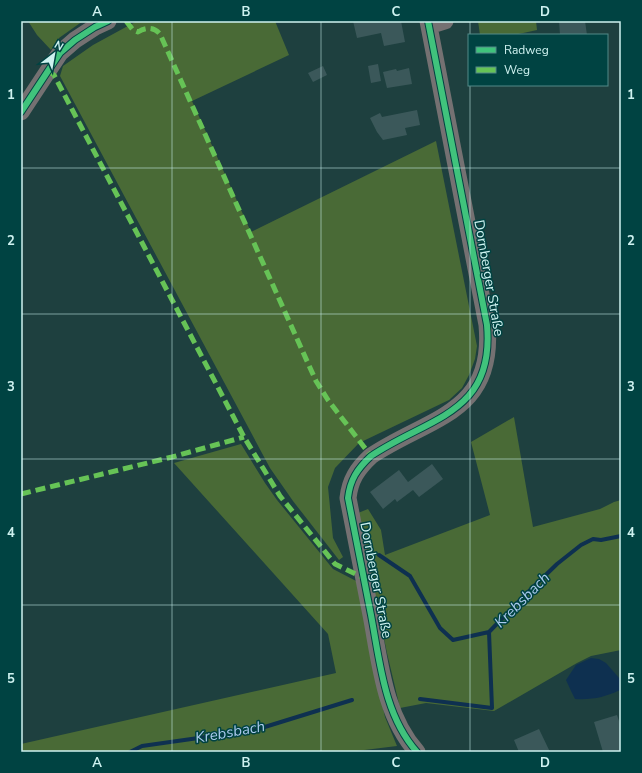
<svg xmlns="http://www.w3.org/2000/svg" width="642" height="773" font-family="'Nunito Sans',sans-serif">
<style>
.green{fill:#496a36}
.water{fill:#0e3050}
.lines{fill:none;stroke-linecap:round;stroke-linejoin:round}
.stream{stroke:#0e3050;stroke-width:4}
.building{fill:#3b585a}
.minor{stroke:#757172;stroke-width:17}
.quiet{stroke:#66c356;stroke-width:5;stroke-dasharray:10 5;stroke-linecap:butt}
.cycleway-casing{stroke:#004342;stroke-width:8}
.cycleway{stroke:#40c37c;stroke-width:6}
.grid{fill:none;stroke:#cef2f0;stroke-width:1;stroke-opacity:0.55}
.labels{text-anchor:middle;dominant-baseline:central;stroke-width:3;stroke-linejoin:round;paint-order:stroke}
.street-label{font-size:14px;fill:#cef2f0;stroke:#004342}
.water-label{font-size:15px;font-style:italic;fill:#a9c9ed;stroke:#004342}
.neatline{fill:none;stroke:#cef2f0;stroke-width:1.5}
.grid-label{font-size:13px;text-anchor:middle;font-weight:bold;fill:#cef2f0}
</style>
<rect width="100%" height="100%" fill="#1e403f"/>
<path class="green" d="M28 21H83L59 38 51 50 37 35Z
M137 21H275L289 55 192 101 251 232 436 141 477 346 475 359 469 375 462 388 449 400 359 443 335 468 328 487 333 538 343 557 339 560 293 501 270 468 60 76 63 66 93 45Z
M478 21H536L537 30 514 35H480Z
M514 417 533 527 600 509 614 502 621 500V650L591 656 577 663 494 711 426 703 400 708 387 653 358 513 368 509 381 530 385 555 490 515 471 442Z
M241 444 265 483 277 500 333 569 360 583 374 666 385 717 397 746 348 752H21V744L336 673 328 634 174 463Z"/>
<path class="water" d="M591 658 599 659 606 663 620 679V690C605 697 593 700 575 699L571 691 566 680 576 665Z"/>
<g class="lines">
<path class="stream" d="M379 555 410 576 440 628 453 640 489 632
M420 699 492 708 489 632 524 596 557 564 581 545 593 539 601 540 621 536
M130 752 142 746 255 730 352 700"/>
</g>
<path class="building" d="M353 21H401L405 42 384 46 381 33 357 38Z
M559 21H585L587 35H560Z
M378 64 381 81 371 83 368 66Z
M323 66 327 75 313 82 308 73Z
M409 68 412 84 387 88 383 72 396 69 397 71Z
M417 110 420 125 405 128 407 135 383 140 377 132 370 118 380 113 382 117Z
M432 464 443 479 419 497 413 490 397 502 395 499 383 509 370 492 399 470 408 482Z
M617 715 621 727V752H603L594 722Z
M539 729 550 752H519L514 740Z"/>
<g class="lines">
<path class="minor" d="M429 26 445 21
M21 112 48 71 60 53 75 40 95 27 108 21
M417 752C384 715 380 662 371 615 363 576 356 537 348 498 350 480 357 469 371 456 429 417 495 414 487 325L428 21"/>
<path class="quiet" d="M126 21 133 30 138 32C146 27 154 27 160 34L316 381 328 400 371 456
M48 71 54 75 244 437 280 496 335 564 364 578
M21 494 172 457 244 437"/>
<g class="cycleway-casing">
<path id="cycleway" d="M21 112 48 71 60 53 75 40 95 27 108 21
M417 752C384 715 380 662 371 615 363 576 356 537 348 498 350 480 357 469 371 456 429 417 495 414 487 325L428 21"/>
</g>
<use href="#cycleway" class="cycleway"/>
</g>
<path class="grid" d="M172 21V752M321 21V752M470 21V35M470 85V752M21 168H621M21 314H621M21 459H621M21 605H621"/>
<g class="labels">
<g class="street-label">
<text transform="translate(489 278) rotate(80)">Dornberger Straße</text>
<text transform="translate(376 580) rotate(79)">Dornberger Straße</text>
</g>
<g class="water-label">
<text transform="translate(522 600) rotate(-45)">Krebsbach</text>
<text transform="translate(230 732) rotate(-10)">Krebsbach</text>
</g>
</g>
<rect width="642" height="773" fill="none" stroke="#004342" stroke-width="44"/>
<rect x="468" y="34" width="140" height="52" fill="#004342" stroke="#528988"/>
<rect x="476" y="47" width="20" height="6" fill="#40c37c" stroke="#528988"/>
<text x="504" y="54" font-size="12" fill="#cef2f0">Radweg</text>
<rect x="476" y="67" width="20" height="6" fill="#66c356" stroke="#528988"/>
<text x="504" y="74" font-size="12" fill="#cef2f0">Weg</text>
<g transform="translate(54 54) rotate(31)" stroke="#004342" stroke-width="3" paint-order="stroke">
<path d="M0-3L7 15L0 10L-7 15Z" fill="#cef2f0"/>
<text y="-6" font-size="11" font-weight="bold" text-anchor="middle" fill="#cef2f0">N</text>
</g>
<rect x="22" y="22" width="598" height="729" class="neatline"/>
<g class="grid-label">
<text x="97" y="16">A</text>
<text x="246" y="16">B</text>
<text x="396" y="16">C</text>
<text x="545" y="16">D</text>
<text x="11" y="99">1</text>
<text x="631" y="99">1</text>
<text x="11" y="245">2</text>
<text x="631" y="245">2</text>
<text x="11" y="391">3</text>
<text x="631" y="391">3</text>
<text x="11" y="537">4</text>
<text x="631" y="537">4</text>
<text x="11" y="683">5</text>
<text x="631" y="683">5</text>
<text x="97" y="767">A</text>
<text x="246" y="767">B</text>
<text x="396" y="767">C</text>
<text x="545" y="767">D</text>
</g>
</svg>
